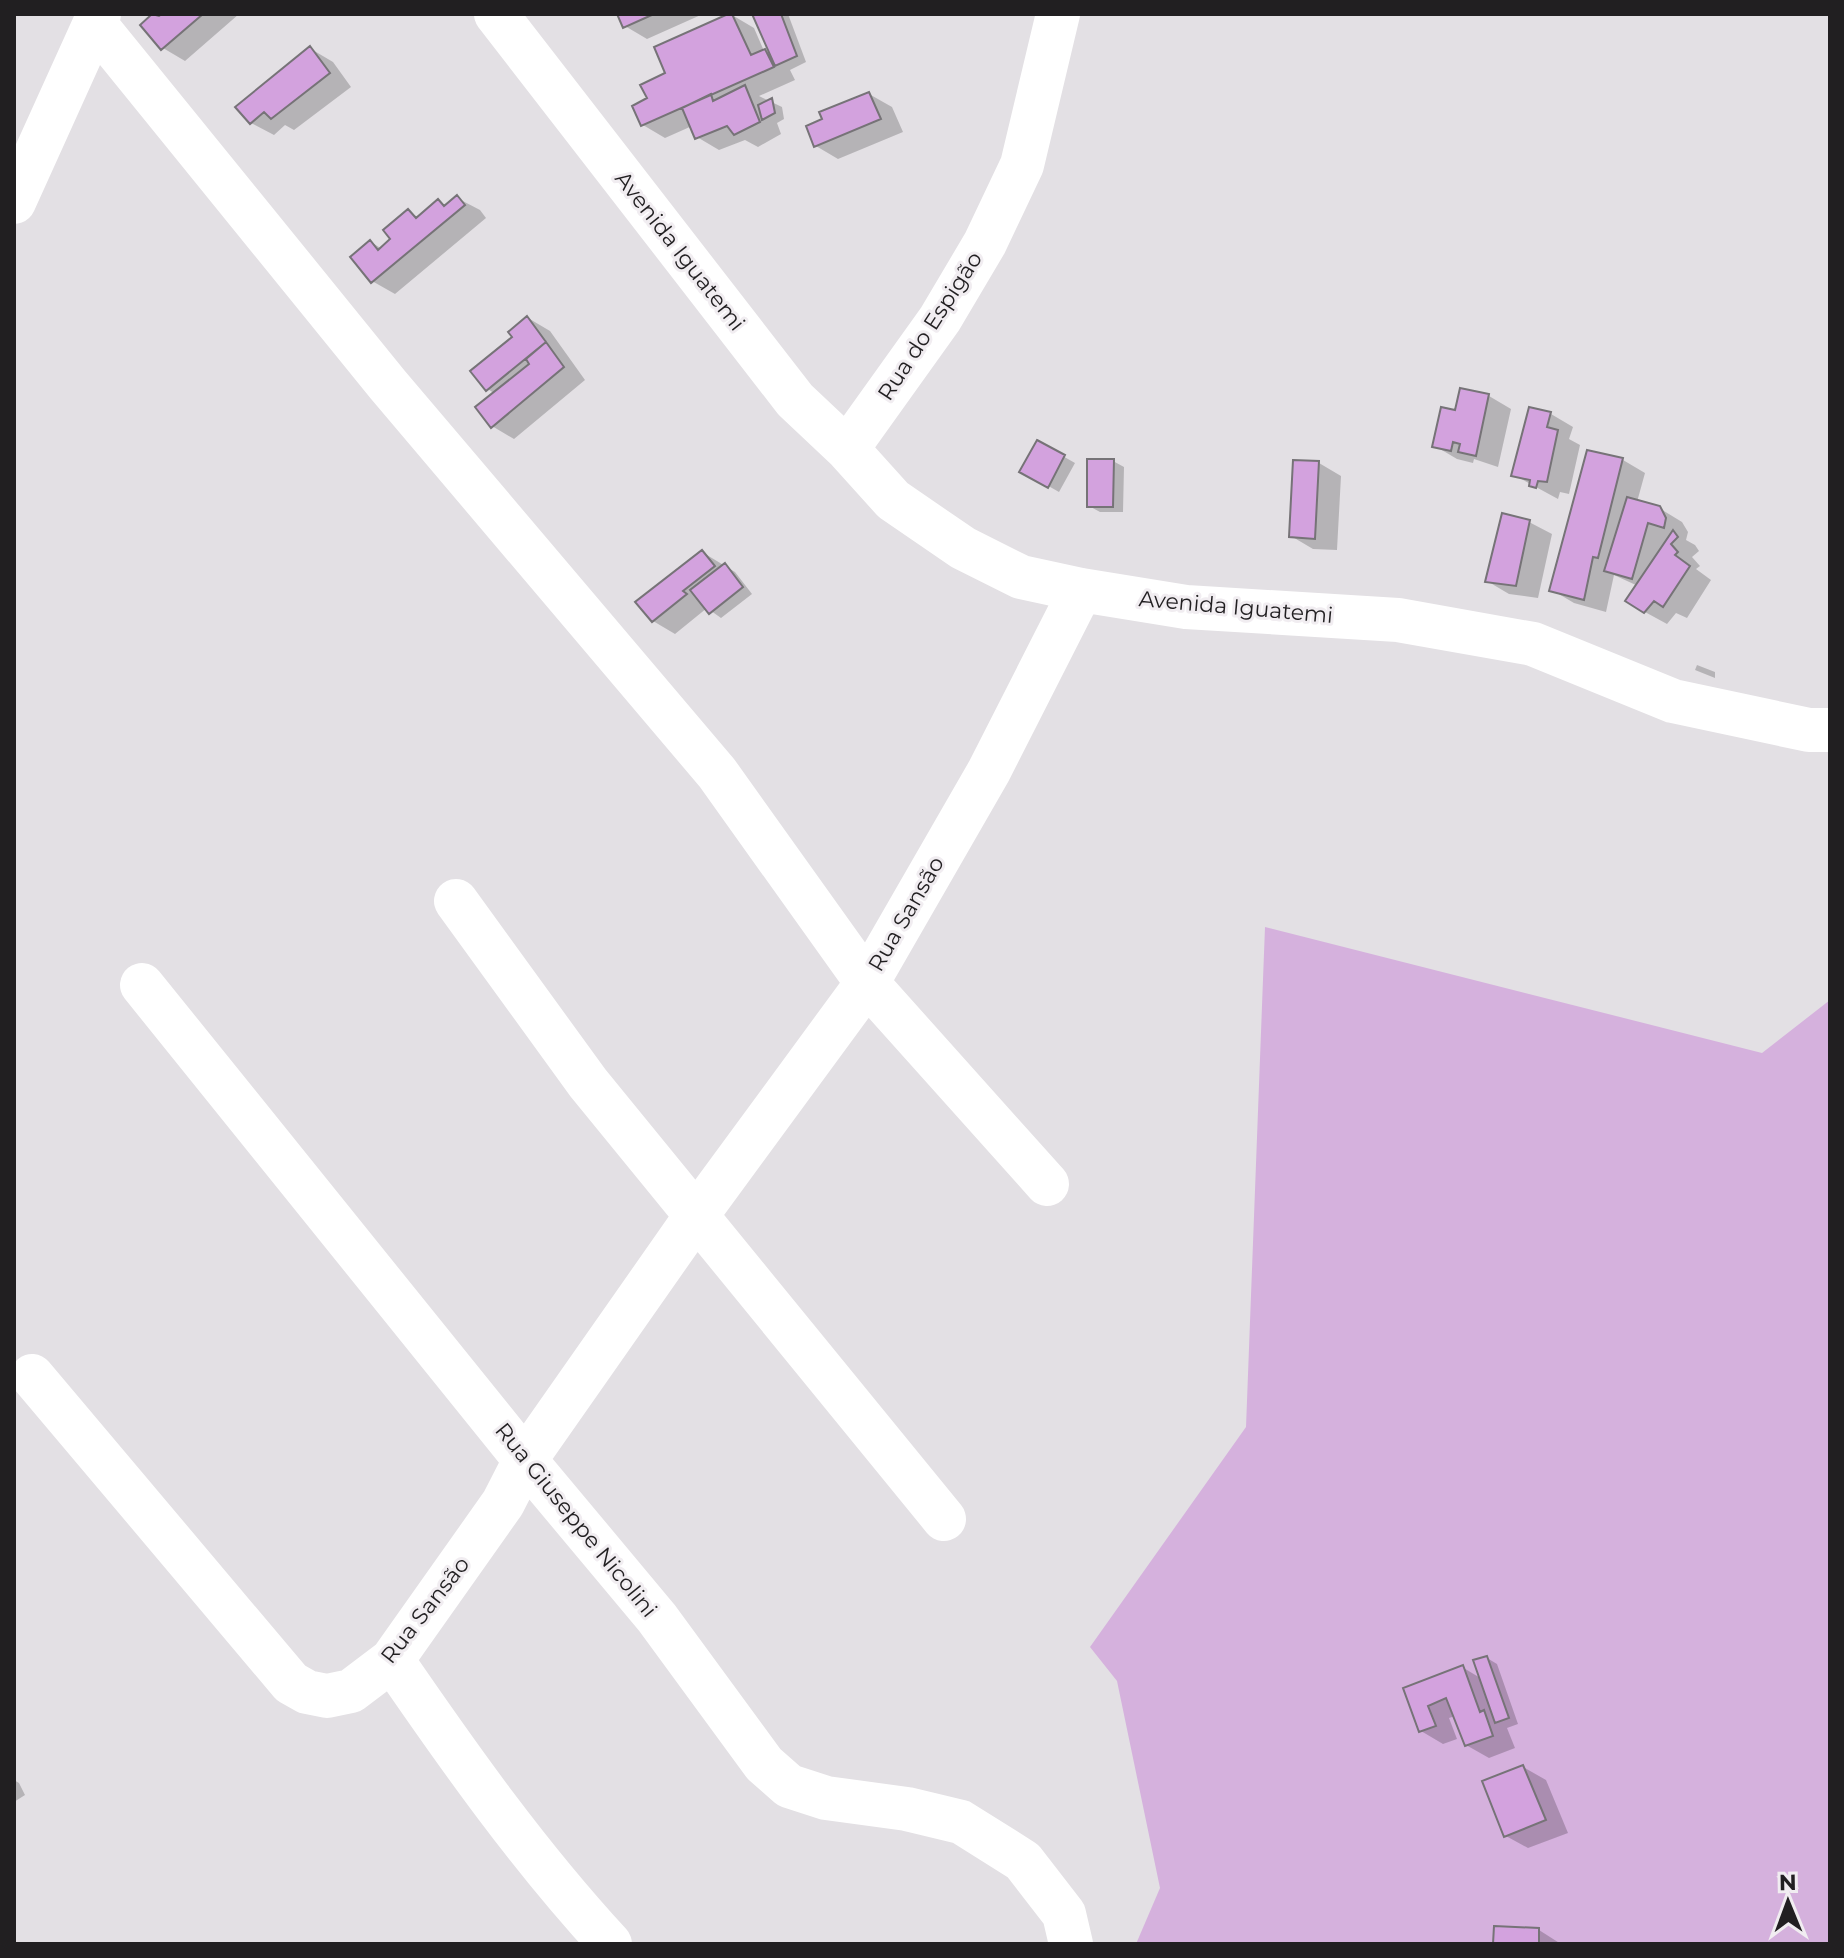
<svg xmlns="http://www.w3.org/2000/svg" width="1844" height="1958" font-family="Montserrat,sans-serif">
<style>
.green{fill:#d5b1dd}
.shadow{fill:#0003}
.building{fill:#d3a2de;stroke:#767377;stroke-width:2}
.lines{fill:none;stroke-linecap:round;stroke-linejoin:round}
.minor{stroke:#fff;stroke-width:44}
.labels{text-anchor:middle;dominant-baseline:central;stroke-width:6;stroke-linejoin:round;paint-order:stroke}
.street-label{font-size:22px;fill:#211f21;stroke:#f1edf1}
</style>
<rect width="100%" height="100%" fill="#e3e0e4"/>
<path class="green" d="M1265 927 1762 1053 1830 1000V1944H1136L1160 1888 1117 1681 1090 1647 1246 1427Z"/>
<path class="shadow" d="M155 14 161 17 165 14H239L185 61 163 48 143 25Z
M619 14H703L647 39 625 26Z
M754 14H788L806 62 790 70 795 80 759 96 782 107 784 119 777 123 781 134 758 147 745 140 719 150 697 137 692 126 665 138 643 125 650 99 667 74 732 15 754 28 764 51 772 55Z
M311 49 333 62 351 87 294 130 285 125 274 135 251 123Z
M869 94 892 107 903 132 838 159 816 146Z
M457 198 480 210 486 218 395 294 372 281 371 242 382 249 393 239 409 212 419 218 438 201 446 206Z
M528 318 550 331 585 380 514 439 492 426 495 394 488 389Z
M1489 396 1511 409 1498 467 1474 459 1473 463 1457 459 1435 446 1456 413Z
M1531 410 1551 414 1573 427 1569 439 1580 445 1569 494 1560 492 1558 499 1514 475Z
M1038 442 1075 463 1059 492 1022 471Z
M1589 453 1623 460 1645 473 1637 502 1659 508 1682 522 1688 532 1686 540 1695 545 1699 551 1692 557 1700 566 1696 569 1711 580 1687 618 1676 613 1667 624 1645 612 1638 586 1614 575 1606 612 1574 603 1552 590Z
M1113 461 1124 467 1123 512H1100L1089 506Z
M1319 463 1341 476 1337 550 1313 549 1291 536Z
M1529 522 1552 534 1538 598 1509 594 1487 581Z
M702 552 735 572 752 594 721 618 707 608 675 634 653 621Z
M1697 665 1715 672V678L1695 670Z
M1487 1658 1497 1664 1518 1724 1507 1728 1515 1748 1489 1758 1466 1745 1455 1716 1449 1718 1457 1739 1443 1744 1421 1731 1405 1689 1462 1667 1482 1679Z
M1523 1767 1546 1780 1568 1833 1528 1848 1506 1836Z
M14 1780 19 1783 25 1795 14 1802Z
M1539 1930 1561 1944H1495Z"/>
<path class="building" d="M152 14 159 16 162 14H203L161 50 140 25Z
M617 14H654L623 28Z
M728 14H732L751 55 765 49 774 67 641 126 632 106 647 98 640 85 665 73 654 47Z
M752 14H781L797 56 775 66Z
M310 46 330 73 271 119 264 112 250 124 235 107Z
M745 85 760 122 734 135 727 126 695 139 682 108 711 94 713 101Z
M869 92 881 119 814 147 806 126 822 119 819 112Z
M772 98 775 113 762 120 758 105Z
M457 195 465 205 371 283 350 257 370 240 378 250 390 239 383 230 408 209 416 218 438 199 444 206Z
M527 316 546 342 486 391 470 371 512 337 508 332Z
M546 342 564 367 491 428 475 407 529 364 526 359Z
M1460 388 1489 394 1476 456 1458 452 1460 444 1453 442 1451 451 1432 447 1441 407 1455 410Z
M1529 407 1551 412 1547 427 1558 430 1547 482 1538 481 1536 488 1529 486 1530 480 1511 476Z
M1037 440 1065 455 1048 488 1019 472Z
M1587 450 1623 458 1598 558 1593 557 1584 600 1549 591Z
M1087 459H1114L1113 507H1087Z
M1293 460 1319 461 1315 539 1289 537Z
M1627 497 1660 506 1666 518 1664 528 1648 523 1632 579 1604 571Z
M1502 513 1530 520 1516 586 1485 582Z
M1673 530 1678 537 1671 544 1678 552 1675 555 1690 566 1663 607 1654 601 1644 613 1625 601Z
M702 550 715 566 683 591 687 594 652 622 635 602Z
M725 563 743 587 709 614 690 590Z
M1487 1656 1509 1718 1495 1723 1473 1660Z
M1463 1665 1480 1712 1484 1710 1493 1736 1465 1746 1446 1698 1428 1706 1436 1726 1419 1732 1403 1688Z
M1523 1765 1546 1820 1504 1837 1482 1781Z
M1494 1926 1539 1928V1944H1493Z"/>
<g class="lines">
<path class="minor" d="M496 14 795 400 847 449 893 500 963 548 1021 577 1081 590 1186 607 1398 620 1533 644 1673 701 1809 730H1830
M95 24 388 385 717 773 867 983 1047 1184
M14 202 99 14
M847 449 940 319 985 243 1022 165 1058 14
M456 901 588 1083 944 1519
M142 985 525 1460 657 1618 764 1764 789 1786 826 1798 907 1809 961 1822 1023 1861 1064 1914 1071 1944
M32 1376 291 1683 307 1692 327 1696 351 1691 392 1660 503 1503 525 1460 696 1216 867 983 989 771 1081 590
M392 1660C460 1759 528 1855 610 1944"/>
</g>
<g class="labels">
<g class="street-label">
<text transform="translate(680 251) rotate(52)">Avenida Iguatemi</text>
<text transform="translate(930 326) rotate(-57)">Rua do Espigão</text>
<text transform="translate(1236 607) rotate(5)">Avenida Iguatemi</text>
<text transform="translate(906 914) rotate(-60)">Rua Sansão</text>
<text transform="translate(576 1520) rotate(51)">Rua Giuseppe Nicolini</text>
<text transform="translate(425 1610) rotate(-52)">Rua Sansão</text>
</g>
</g>
<rect width="1844" height="1958" fill="none" stroke="#211f21" stroke-width="32"/>
<g transform="translate(1788 1902) rotate(359)" stroke="#f1edf1" stroke-width="6" paint-order="stroke">
<path d="M0-6L14 30L0 20L-14 30Z" fill="#211f21"/>
<text y="-12" font-size="22" font-weight="bold" text-anchor="middle" fill="#211f21">N</text>
</g>
</svg>
